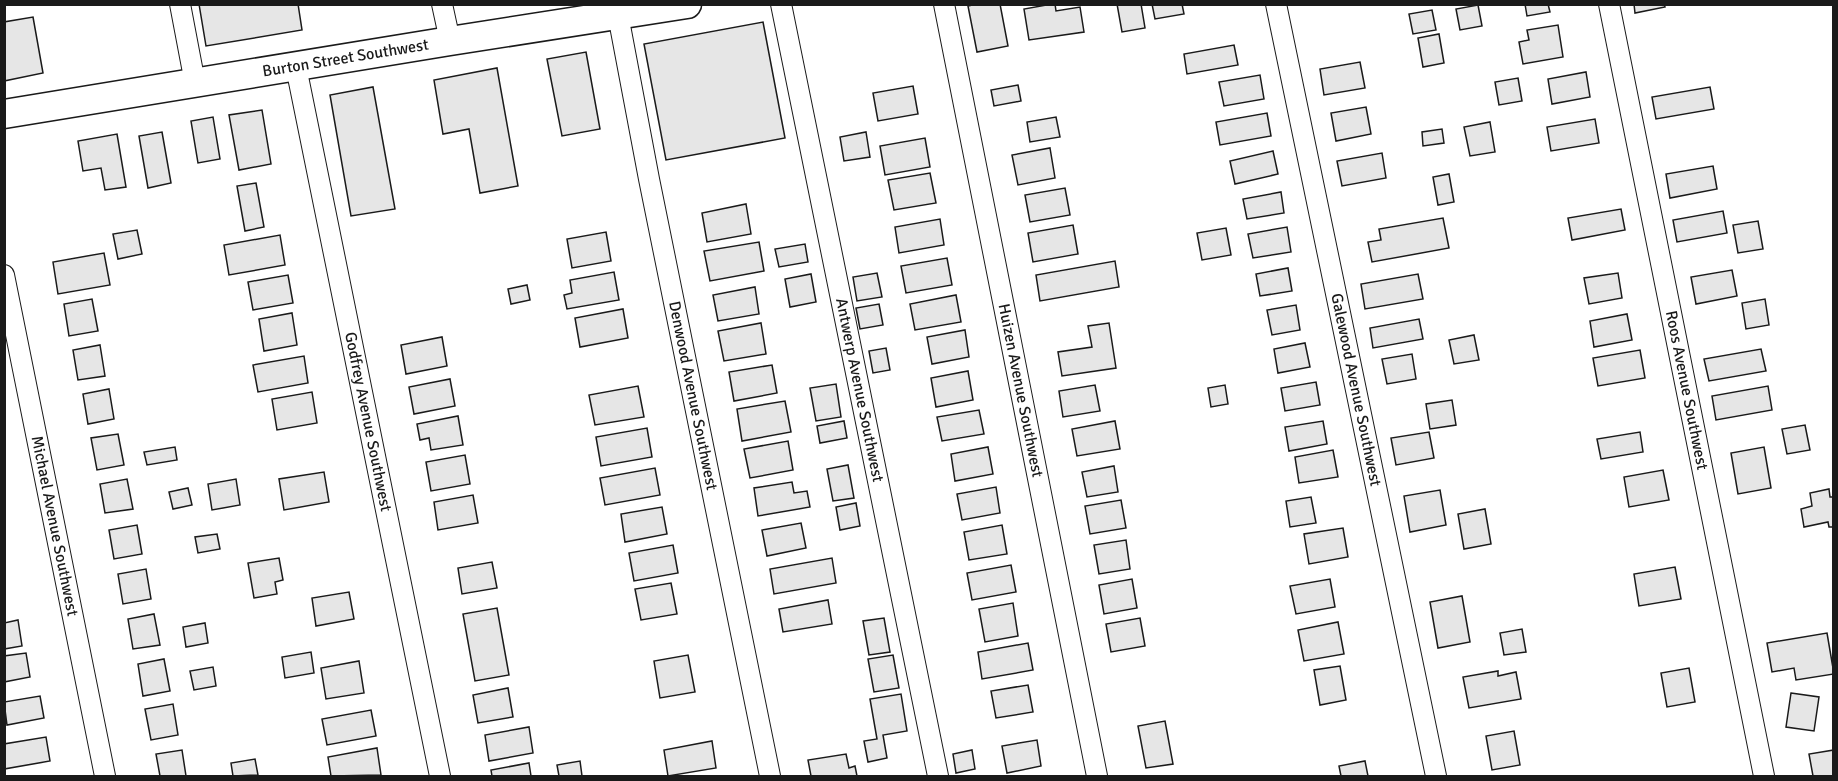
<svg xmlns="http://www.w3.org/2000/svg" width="1838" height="781" font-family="Signika,sans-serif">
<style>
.building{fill:#e6e6e6;stroke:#1a1a1a;stroke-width:1.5}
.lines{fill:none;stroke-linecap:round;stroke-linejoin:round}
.street-casing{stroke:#1a1a1a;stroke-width:22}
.secondary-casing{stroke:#1a1a1a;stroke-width:31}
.street{stroke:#fff;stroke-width:20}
.secondary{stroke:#fff;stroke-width:28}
.labels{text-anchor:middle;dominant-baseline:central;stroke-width:4.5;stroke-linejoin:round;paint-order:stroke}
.street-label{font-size:16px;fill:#1a1a1a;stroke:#fff}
</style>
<rect width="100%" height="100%" fill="#fff"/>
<path class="building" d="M199 4H298L302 30 206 46Z
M977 4H1000L1008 46 977 52 968 6Z
M1052 4H1055L1056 11 1080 7 1084 32 1029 40 1024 9Z
M1117 4H1141L1145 28 1122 32Z
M1152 4H1182L1184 14 1155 19Z
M1525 4H1548L1550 12 1527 16Z
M1634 4H1664L1665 7 1635 13Z
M1478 5 1482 26 1460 30 1456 9Z
M1432 10 1436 30 1413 34 1409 14Z
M33 17 43 73 4 81V22Z
M763 22 785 138 666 160 644 44Z
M1558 25 1563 57 1523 64 1519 42 1529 40 1527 30Z
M1439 34 1444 63 1423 67 1418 38Z
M1234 45 1238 65 1187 74 1184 54Z
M586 52 600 129 562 136 547 59Z
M1360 62 1365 88 1324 95 1320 69Z
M497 68 518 186 480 193 469 129 443 134 434 80Z
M1586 72 1590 97 1552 104 1548 79Z
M1260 75 1264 99 1224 106 1219 82Z
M1518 78 1522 101 1499 105 1495 82Z
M1018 85 1021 101 994 106 991 90Z
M913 86 918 114 878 121 873 93Z
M373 87 395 209 351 216 330 95Z
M1710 87 1714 109 1656 119 1652 97Z
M1366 107 1371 134 1336 141 1331 113Z
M262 110 271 164 239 170 229 115Z
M1267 113 1271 136 1220 145 1216 122Z
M213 117 220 159 198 163 191 121Z
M1056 117 1060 137 1030 142 1027 122Z
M1595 119 1599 143 1551 151 1547 127Z
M1490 122 1495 152 1470 156 1464 127Z
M1442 129 1444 143 1423 146 1422 132Z
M162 132 171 183 148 188 139 136Z
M866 132 870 157 844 161 840 137Z
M117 134 126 187 105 190 101 168 83 171 78 141Z
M925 138 930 167 885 175 880 146Z
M1050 148 1055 178 1018 185 1012 155Z
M1273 151 1278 174 1235 184 1230 161Z
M1382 153 1386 178 1342 186 1337 161Z
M1713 166 1717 189 1670 198 1666 174Z
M930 173 936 203 894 210 888 180Z
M1449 174 1454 202 1438 205 1433 177Z
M256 183 264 227 245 231 237 186Z
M1065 188 1070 215 1030 222 1025 195Z
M1281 192 1284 213 1247 219 1243 199Z
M746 204 751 234 707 242 702 213Z
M1621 209 1625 230 1572 240 1568 218Z
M1723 211 1727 233 1677 242 1673 220Z
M1443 218 1449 248 1372 262 1368 242 1381 240 1379 229Z
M940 219 944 245 899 253 895 227Z
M1758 221 1763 249 1738 253 1733 225Z
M1073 225 1078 254 1033 262 1028 233Z
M1287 227 1291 252 1253 258 1248 234Z
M1226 228 1231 255 1202 260 1197 233Z
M137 230 142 254 118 259 113 234Z
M606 232 611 261 572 268 567 239Z
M280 235 285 265 229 275 224 245Z
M759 242 764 271 710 281 704 251Z
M805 244 808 262 779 267 775 249Z
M104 253 110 285 58 294 53 262Z
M947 258 952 285 906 293 901 266Z
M1115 261 1119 287 1040 301 1036 275Z
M1288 268 1292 291 1260 296 1256 274Z
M1732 270 1737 296 1696 304 1691 277Z
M614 272 619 300 567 309 564 295 572 293 570 280Z
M877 273 882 297 857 301 853 277Z
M1618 273 1622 298 1589 304 1584 278Z
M811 274 816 302 790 307 785 279Z
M1418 274 1423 299 1365 309 1361 284Z
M288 275 293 303 253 310 248 282Z
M527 285 530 300 511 304 508 289Z
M755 287 759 314 718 321 713 295Z
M956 295 961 322 915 330 910 304Z
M92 299 98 331 69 336 64 304Z
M1765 299 1769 325 1746 329 1742 303Z
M879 304 883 325 860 329 856 308Z
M1296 305 1300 330 1272 335 1267 310Z
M623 309 628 338 580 347 575 318Z
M292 313 297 345 264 351 259 319Z
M1627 314 1632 340 1594 347 1590 321Z
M1419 319 1423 339 1373 348 1370 328Z
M761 323 766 354 724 361 718 331Z
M1109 323 1116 368 1062 376 1058 352 1092 347 1088 326Z
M965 330 969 357 932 364 927 337Z
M1474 335 1479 360 1454 364 1449 340Z
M442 337 447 366 406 374 401 345Z
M1305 343 1310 367 1278 373 1274 349Z
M100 345 105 376 78 380 73 350Z
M886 348 890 370 873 373 869 351Z
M1761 349 1766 371 1709 381 1704 359Z
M1640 350 1645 378 1598 386 1593 358Z
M1412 354 1416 379 1387 384 1382 359Z
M304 356 308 383 258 392 253 365Z
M772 365 777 393 734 401 729 372Z
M968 371 973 400 936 407 931 378Z
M450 379 455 406 414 414 409 387Z
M1316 382 1320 405 1285 411 1281 388Z
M836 384 841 417 816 421 810 388Z
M1095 385 1100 411 1063 417 1059 391Z
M1225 385 1228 404 1211 407 1208 388Z
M638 386 644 417 595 425 589 395Z
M1768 386 1772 410 1716 420 1712 396Z
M109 389 114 419 88 424 83 394Z
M312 392 317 423 277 430 272 399Z
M1452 400 1456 425 1430 429 1426 404Z
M785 401 791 432 742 441 737 409Z
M979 410 984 434 942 441 937 417Z
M458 416 463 445 431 450 429 438 420 440 417 424Z
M844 421 847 438 820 443 817 426Z
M1115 421 1120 449 1077 456 1072 429Z
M1323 421 1327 444 1289 451 1285 427Z
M1805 425 1810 450 1787 454 1782 429Z
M647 428 652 457 601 466 596 437Z
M1429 432 1434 458 1396 465 1391 438Z
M1640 432 1643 452 1601 459 1597 439Z
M118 434 124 465 97 470 91 438Z
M788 441 793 470 750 478 744 449Z
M175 447 177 460 147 465 144 452Z
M988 447 993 474 955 481 951 454Z
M1764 447 1771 488 1738 494 1731 453Z
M1333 450 1338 477 1299 483 1295 457Z
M465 455 470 484 431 491 426 462Z
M848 465 854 498 833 501 827 469Z
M1114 466 1118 492 1087 497 1082 472Z
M655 468 660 495 605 505 600 478Z
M1663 470 1669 500 1629 507 1624 477Z
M324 472 329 502 284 510 279 479Z
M127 479 133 509 105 513 100 484Z
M236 479 240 505 212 510 208 484Z
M792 482 794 493 807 491 810 507 758 516 754 488Z
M996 487 1000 513 962 520 957 494Z
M188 488 192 505 173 509 169 492Z
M1829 489 1830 497H1834V527H1829L1828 522 1804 527 1801 509 1812 506 1810 493Z
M1440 490 1446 525 1410 532 1404 496Z
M473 495 478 523 438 530 434 502Z
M1311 497 1316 523 1290 527 1286 501Z
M1121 500 1126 528 1090 534 1085 506Z
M856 503 860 526 840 530 836 507Z
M662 507 667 534 625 542 621 514Z
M1485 509 1491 544 1464 549 1458 514Z
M801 523 806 548 767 556 762 530Z
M137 525 142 554 114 559 109 530Z
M1002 525 1007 554 969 560 964 532Z
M1343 528 1348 557 1309 564 1304 534Z
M217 534 220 549 198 553 195 537Z
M1126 540 1130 569 1099 574 1094 545Z
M673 545 678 573 634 581 629 553Z
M279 558 283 580 275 582 277 594 254 598 248 563Z
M832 558 836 583 774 594 770 569Z
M492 562 497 588 462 594 458 568Z
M1011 565 1016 592 972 600 967 573Z
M1675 567 1681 599 1639 606 1634 574Z
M146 569 151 599 123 604 118 574Z
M1132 579 1137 608 1104 614 1099 585Z
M1330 579 1335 607 1296 614 1290 586Z
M671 583 677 614 641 620 635 589Z
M349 592 354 619 316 626 312 598Z
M1462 596 1470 642 1438 648 1430 602Z
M828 600 832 624 783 632 779 609Z
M1013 603 1018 636 985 642 979 609Z
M497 608 509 675 475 681 463 614Z
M154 614 160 645 133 649 128 619Z
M884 618 890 652 869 655 863 621Z
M1140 618 1145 646 1111 652 1106 624Z
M18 620 22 646 4 649V623Z
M1338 622 1344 654 1304 661 1298 630Z
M205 623 208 643 186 647 183 627Z
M1522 629 1526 652 1504 655 1500 633Z
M1827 633 1834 674 1796 680 1794 668 1772 672 1767 643Z
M1028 643 1033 670 982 679 978 652Z
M311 652 314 673 285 678 282 657Z
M26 653 30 677 4 682V656Z
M688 655 695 692 660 698 654 661Z
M893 655 899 688 874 692 868 659Z
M164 659 170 691 143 696 138 664Z
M359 661 364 693 326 699 321 668Z
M1340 666 1346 700 1320 705 1314 670Z
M213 667 216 686 194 690 190 671Z
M1689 668 1695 702 1667 707 1661 673Z
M1498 671V676L1516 672 1521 699 1469 708 1463 677Z
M1028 685 1033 712 996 718 991 691Z
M508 688 513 717 478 723 473 695Z
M1791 693 1819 697 1814 731 1786 727Z
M901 694 907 731 883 735 887 758 868 762 864 741 877 739 870 699Z
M40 696 44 718 7 725 4 702Z
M173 704 178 735 151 740 145 709Z
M371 710 376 736 327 745 322 719Z
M1165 721 1173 764 1146 768 1138 726Z
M529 727 533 753 489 761 485 735Z
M1514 731 1520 765 1492 770 1486 736Z
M46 737 50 761 4 769V744Z
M1037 740 1041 766 1007 773 1002 746Z
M712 741 716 768 668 776 664 750Z
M377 748 381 775 331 776 328 757Z
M182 750 186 776H160L156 754Z
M972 750 975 769 956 773 953 754Z
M1834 750V776H1813L1809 754Z
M846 754 849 768 855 766 857 776H811L808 760Z
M255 759 258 775 233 776 231 763Z
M580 761 582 776H559L557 765Z
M1365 761 1368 776H1341L1339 766Z
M529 763 531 776H492L491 770Z"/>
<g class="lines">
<g class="street-casing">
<g id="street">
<path d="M180 4 195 83"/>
<path d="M442 4 450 41"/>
<path id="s1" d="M781 4 938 776"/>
<path id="s2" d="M944 4 1097 776"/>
<path id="s3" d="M1276 4 1436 776"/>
<path id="s4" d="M1609 4 1764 776"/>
<path id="s5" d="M618 15 649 179 770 776"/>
<path id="s6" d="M296 67 440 776"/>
<path id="s7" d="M4 275 105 776"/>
</g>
</g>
<g class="secondary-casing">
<g id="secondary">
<path id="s8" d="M4 114 450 41 687 4"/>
</g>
</g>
<use href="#street" class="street"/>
<use href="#secondary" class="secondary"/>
</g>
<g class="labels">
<g class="street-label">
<text stroke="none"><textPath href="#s8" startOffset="346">Burton Street Southwest</textPath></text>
<text stroke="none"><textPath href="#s2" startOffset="394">Huizen Avenue Southwest</textPath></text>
<text stroke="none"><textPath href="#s3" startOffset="394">Galewood Avenue Southwest</textPath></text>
<text stroke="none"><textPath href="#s4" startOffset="394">Roos Avenue Southwest</textPath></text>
<text stroke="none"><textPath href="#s1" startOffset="394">Antwerp Avenue Southwest</textPath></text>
<text stroke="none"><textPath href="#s5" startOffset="388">Denwood Avenue Southwest</textPath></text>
<text stroke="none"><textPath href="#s6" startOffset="362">Godfrey Avenue Southwest</textPath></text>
<text stroke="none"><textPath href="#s7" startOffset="256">Michael Avenue Southwest</textPath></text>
</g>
</g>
<rect width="1838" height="781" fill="none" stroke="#1a1a1a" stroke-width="12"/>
</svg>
